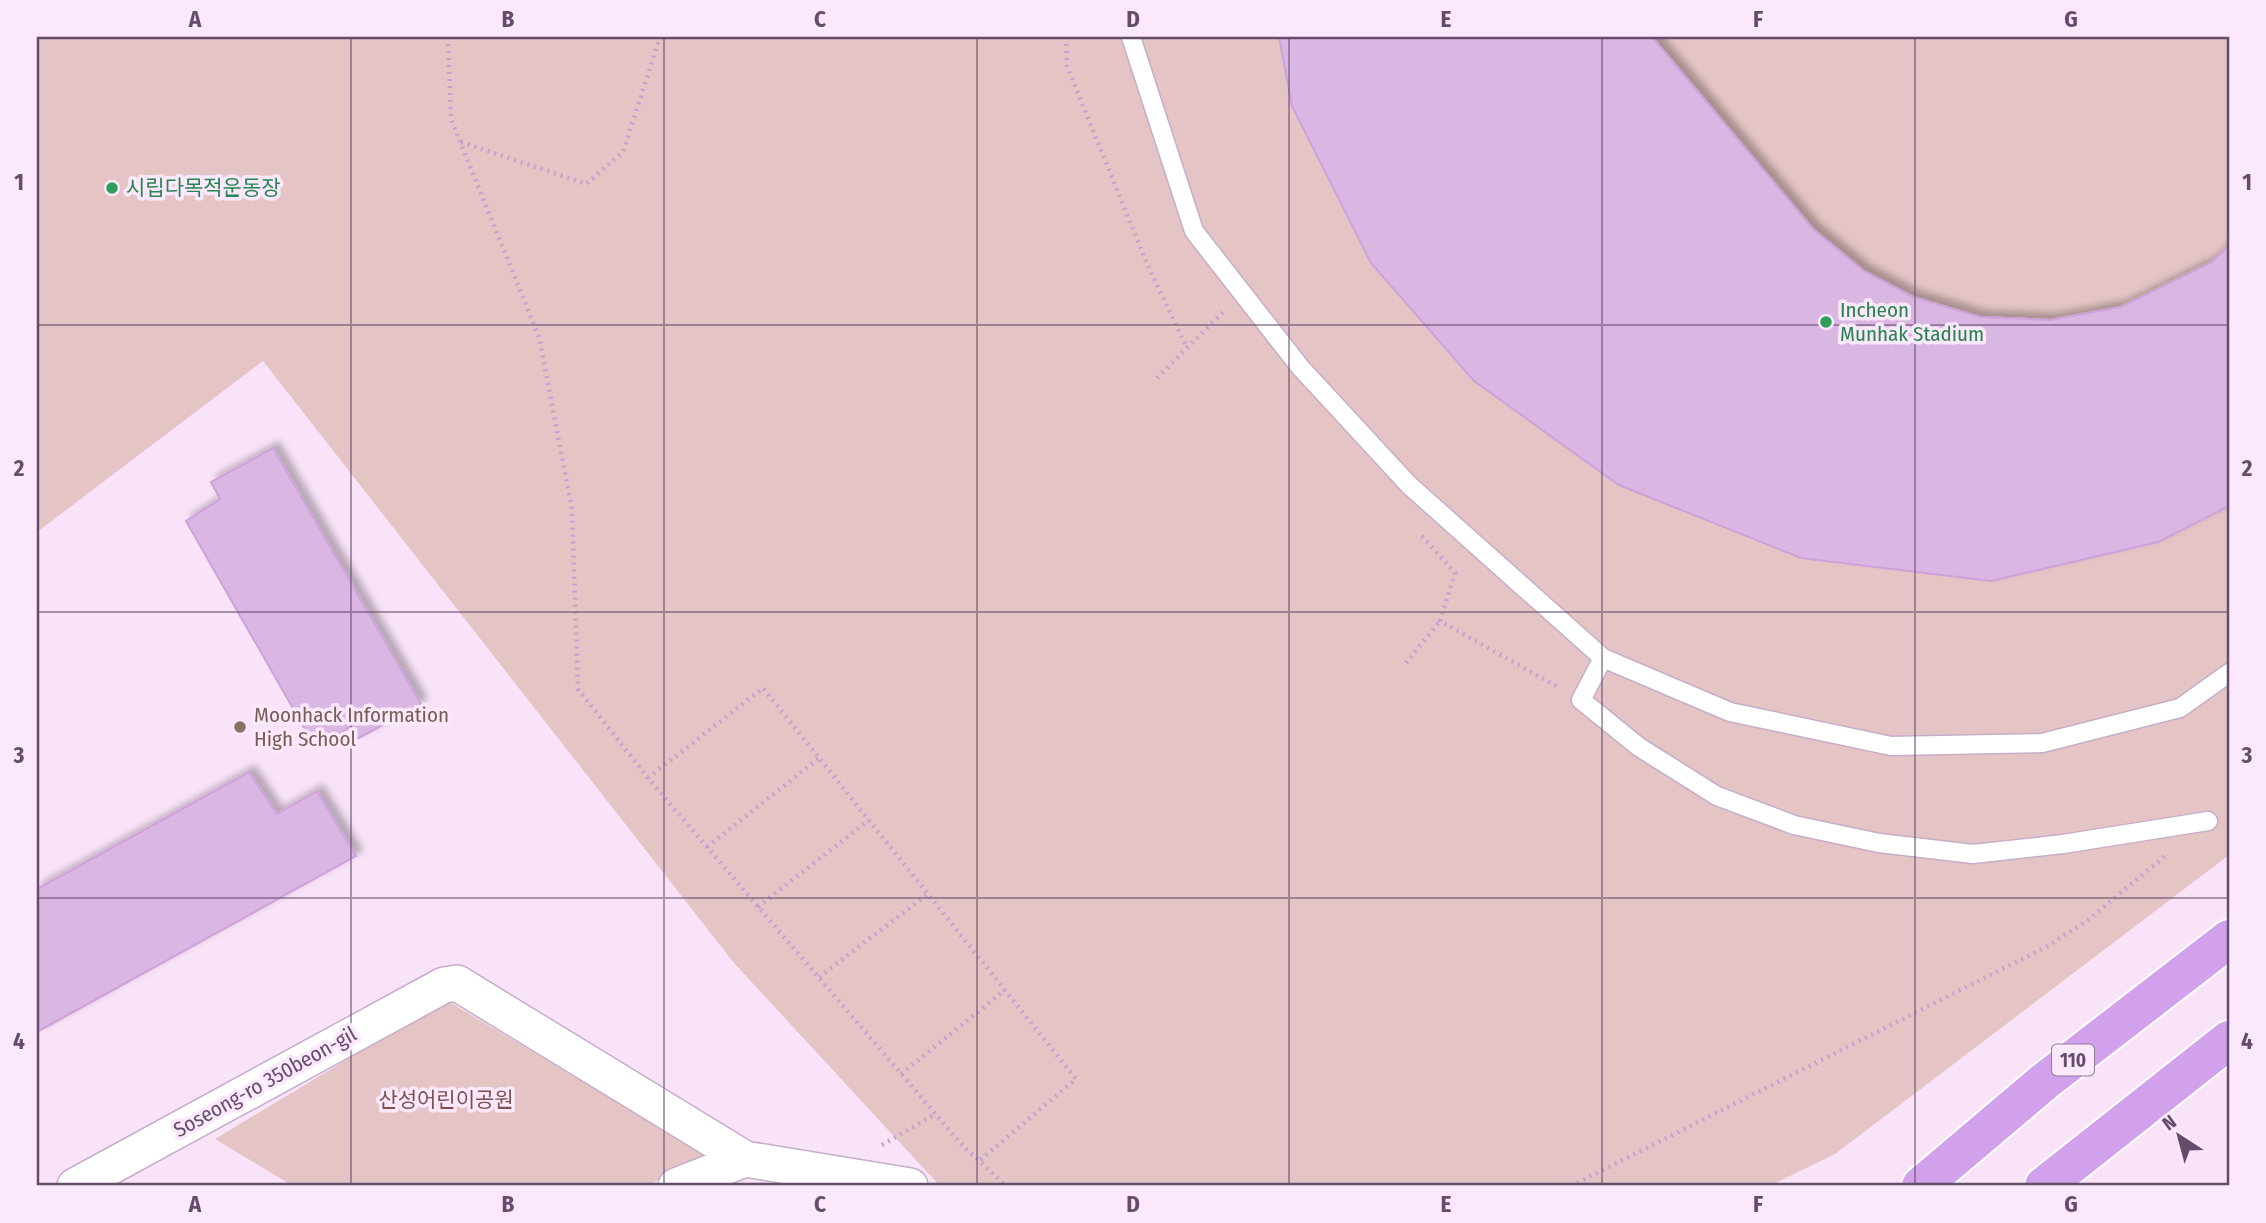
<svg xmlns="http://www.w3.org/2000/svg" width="2266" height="1223" font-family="'Fira Sans Condensed','Noto Sans KR',sans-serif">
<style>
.green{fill:#e4c4c4}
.building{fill:#dab7e2;stroke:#cea1db;stroke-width:2;filter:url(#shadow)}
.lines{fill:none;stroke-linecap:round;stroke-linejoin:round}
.lane-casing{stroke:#c6aeca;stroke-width:21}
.street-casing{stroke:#c6aeca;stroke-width:38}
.highway-casing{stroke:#fff;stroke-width:42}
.path{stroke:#c5a2ce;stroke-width:4.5;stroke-dasharray:2 5;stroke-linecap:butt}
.lane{stroke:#fff;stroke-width:18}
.street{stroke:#fff;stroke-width:35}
.highway{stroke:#d2a1eb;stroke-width:38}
.grid{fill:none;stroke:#654c6d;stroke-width:2;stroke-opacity:0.55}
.leisure-dot{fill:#2e9e5b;stroke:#fce8fc;stroke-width:2.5}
.education-dot{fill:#8d6e63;stroke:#fce8fc;stroke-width:2.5}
.labels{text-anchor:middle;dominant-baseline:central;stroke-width:7;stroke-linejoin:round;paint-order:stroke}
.shield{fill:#fce8fc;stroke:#927b98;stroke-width:2}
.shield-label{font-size:19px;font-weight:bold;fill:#654c6d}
.leisure-label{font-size:21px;fill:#27864d;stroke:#fce8fc;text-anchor:start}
.education-label{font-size:21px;fill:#785e54;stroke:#fce8fc;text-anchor:start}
.street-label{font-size:21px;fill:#654c6d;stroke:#fce8fc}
.park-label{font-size:21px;fill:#7c514c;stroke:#fce8fc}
.neatline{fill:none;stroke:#654c6d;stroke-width:2.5}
.grid-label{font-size:23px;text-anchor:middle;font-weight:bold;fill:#654c6d}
</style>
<defs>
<filter id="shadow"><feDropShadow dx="6" dy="-6" stdDeviation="3.5" flood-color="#0004"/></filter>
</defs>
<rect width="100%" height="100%" fill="#f9e3f8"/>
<path class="green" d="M37 37H2229V855L1835 1154 1769 1186H940L734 963 263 361 37 532Z
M446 1000 705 1155 647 1186H293L215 1139Z"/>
<path class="building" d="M1279 37H1652L1813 229 1864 271 1913 297 1980 317 2050 320 2121 307 2212 262 2229 245V506L2158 542 1991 581 1801 558 1619 485 1474 381 1371 263 1292 106Z
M273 448 421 704 357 739 351 727 315 747 186 521 220 499 211 482Z
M249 772 277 814 317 791 356 856 37 1032V889Z"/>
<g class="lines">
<g class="lane-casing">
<path id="lane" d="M1131 37 1194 231 1300 367 1409 485 1603 658 1730 712 1891 746 2042 743 2180 708 2229 673
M1603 658 1581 700 1639 747 1717 796 1794 825 1879 843 1973 854 2063 844 2208 821"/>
</g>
<g class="street-casing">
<path id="street" d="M75 1186 444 985 457 983 745 1159
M676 1186 745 1159 910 1186"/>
</g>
<g class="highway-casing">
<path id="highway" d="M1921 1186 2045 1081 2229 939
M2044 1186 2229 1040"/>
</g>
<path class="path" d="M448 37 451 119 539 337 572 509 578 689 648 778 962 1145 1006 1186
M1066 37 1067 66 1147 264 1187 348
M461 142 586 184 623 152 660 37
M1157 378 1223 312
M1422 536 1455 573 1440 621 1558 687
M1406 663 1440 621
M648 778 763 688 1076 1079 979 1161
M707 847 819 758
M758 907 869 820
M819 977 928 894
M901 1074 1005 990
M882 1145 935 1114
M1571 1186 2046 947 2088 920 2165 856
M2226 1186 2229 1184"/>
<use href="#lane" class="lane"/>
<use href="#street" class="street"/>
<use href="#highway" class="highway"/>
</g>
<path class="grid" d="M351 37V1186M664 37V1186M977 37V1186M1289 37V1186M1602 37V1186M1915 37V1186M37 325H2229M37 612H2229M37 898H2229"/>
<g class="leisure-dot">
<circle cx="112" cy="188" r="7"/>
<circle cx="1826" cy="322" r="7"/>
</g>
<circle class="education-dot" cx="240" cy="727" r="7"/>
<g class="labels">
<rect class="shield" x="2052" y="1044.5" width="42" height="31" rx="5"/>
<g class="shield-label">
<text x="2073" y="1060">110</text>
</g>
<g class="leisure-label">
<text x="126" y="188">시립다목적운동장</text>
<text x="1840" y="310">Incheon<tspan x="1840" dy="24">Munhak Stadium</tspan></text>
</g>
<g class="education-label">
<text x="254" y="715">Moonhack Information<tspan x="254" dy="24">High School</tspan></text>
</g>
<g class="street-label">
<text transform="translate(265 1082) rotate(-29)">Soseong-ro 350beon-gil</text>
</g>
<g class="park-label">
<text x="446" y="1100">산성어린이공원</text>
</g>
</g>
<rect width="2266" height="1223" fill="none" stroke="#fce8fc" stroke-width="77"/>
<g transform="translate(2179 1136) rotate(324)" stroke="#fce8fc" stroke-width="5" paint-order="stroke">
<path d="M0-5L12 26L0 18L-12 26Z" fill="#654c6d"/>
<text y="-10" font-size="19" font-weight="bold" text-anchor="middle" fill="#654c6d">N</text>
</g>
<rect x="38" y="38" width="2190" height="1146" class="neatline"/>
<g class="grid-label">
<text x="195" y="27">A</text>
<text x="508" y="27">B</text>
<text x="820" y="27">C</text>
<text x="1133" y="27">D</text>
<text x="1446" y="27">E</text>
<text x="1758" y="27">F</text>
<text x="2071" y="27">G</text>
<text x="19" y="190">1</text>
<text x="2247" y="190">1</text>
<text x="19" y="476">2</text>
<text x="2247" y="476">2</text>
<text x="19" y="763">3</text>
<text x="2247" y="763">3</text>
<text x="19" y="1049">4</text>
<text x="2247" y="1049">4</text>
<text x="195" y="1212">A</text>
<text x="508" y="1212">B</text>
<text x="820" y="1212">C</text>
<text x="1133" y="1212">D</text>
<text x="1446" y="1212">E</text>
<text x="1758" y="1212">F</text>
<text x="2071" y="1212">G</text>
</g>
</svg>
